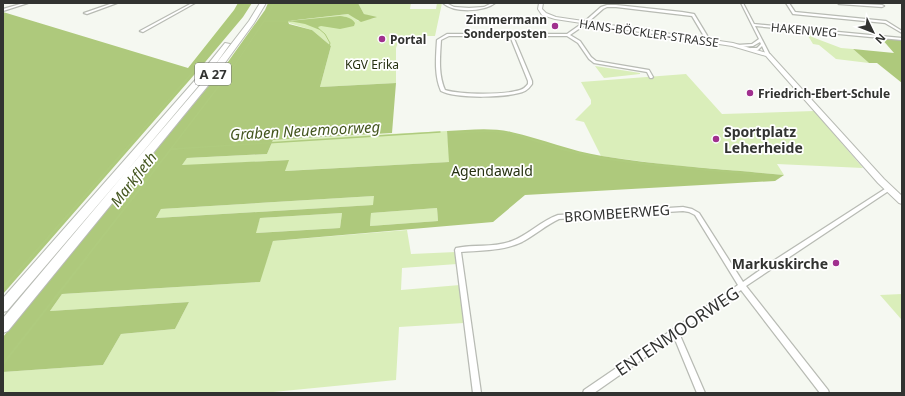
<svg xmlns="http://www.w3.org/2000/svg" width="905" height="396" font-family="'Noto Sans',sans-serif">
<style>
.green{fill:#daeeba}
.forest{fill:#aec97c;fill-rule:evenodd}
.water{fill:#afcb7e}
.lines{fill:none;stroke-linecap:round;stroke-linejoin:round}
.stream-far3{stroke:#afcb7e;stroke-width:1}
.stream-far2{stroke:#afcb7e;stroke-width:1.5}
.stream-far1{stroke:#afcb7e;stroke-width:2}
.stream{stroke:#afcb7e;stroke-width:2.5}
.street-casing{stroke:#b8bbb4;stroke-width:2.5}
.secondary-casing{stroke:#b8bbb4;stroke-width:2}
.highway-casing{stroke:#b8bbb4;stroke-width:2}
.street{fill:#fff;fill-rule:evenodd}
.secondary{fill:#fff;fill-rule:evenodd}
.highway{fill:#fff;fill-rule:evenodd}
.poi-dot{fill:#a0308e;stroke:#fff;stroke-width:1.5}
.labels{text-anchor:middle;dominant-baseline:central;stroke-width:3.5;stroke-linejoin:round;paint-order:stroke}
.far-poi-label{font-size:12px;font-weight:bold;fill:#323331;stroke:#fff;text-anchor:start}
.far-street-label{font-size:12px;fill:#323331;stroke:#fff}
.far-park-label{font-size:12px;fill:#263111;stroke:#fff}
.shield{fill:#fff;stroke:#70706f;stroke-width:1}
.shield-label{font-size:13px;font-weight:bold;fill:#323331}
.poi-label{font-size:14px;font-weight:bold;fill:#323331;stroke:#fff;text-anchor:start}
.park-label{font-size:14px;fill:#263111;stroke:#fff}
.street-label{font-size:14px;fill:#323331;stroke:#fff}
.water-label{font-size:15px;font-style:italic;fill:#44561f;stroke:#fff}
.near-street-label{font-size:17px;fill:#323331;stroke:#fff}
</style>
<rect width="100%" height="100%" fill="#f5f8f1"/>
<path class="green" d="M358 3H411L410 9H436L437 3H442L435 36H400L396 48V83L320 87 331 46 312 30 289 23 288 21 348 14 355 17 358 21 375 18 364 14Z
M805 31H809L812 37 841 48 853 49 869 63 836 59 819 45 813 44Z
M595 66 640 73V74L604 78Z
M686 74 722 114 814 111 863 168 777 164 784 175 668 165 601 156 584 122 575 120 591 104V100L581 82Z
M447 131 450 162 284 171 288 160 181 166 187 158 267 154 273 140Z
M374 196V205L156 218 161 209Z
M437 208 438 221 370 226 371 213Z
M342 213 340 228 255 233 260 218Z
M407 230 411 254 456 252 457 264 402 268 401 290 460 285 464 323 399 327 396 380 263 393H3V372L103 365 121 334 175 329 189 302 50 311 62 294 259 282 273 241Z
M902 294V319H901L880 295Z"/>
<path class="forest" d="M238 3H252L243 17 201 67 3 294V12L188 68 234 10Z
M268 3H358L364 14 377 17 361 22 348 14 288 21 289 24 312 30 331 46 320 87 396 83 392 133 273 140 267 154 187 158 182 165 289 160 285 171 449 162 447 131C468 130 490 127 511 132 542 139 571 151 602 156 662 166 723 169 784 175L775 181 525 195 493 222 273 241 260 282 62 294 50 311 189 302 175 329 121 334 103 365 3 372V337L225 66 265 10ZM374 196 373 205 156 218 161 209ZM437 208 438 221 370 226 371 213ZM342 213 340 228 256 233 260 218Z
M881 38 902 40V83L877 63H869L853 49 894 53Z"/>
<path class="water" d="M340 16C346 17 351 17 355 23L354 26 340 29 321 26 318 27 320 30 305 24 289 21Z"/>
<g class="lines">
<path class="stream-far3" d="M264 21H291
M318 28 325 34 330 43 324 66
M198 66 246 3
M234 66 268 15 274 3"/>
<path class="stream-far2" d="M320 80 324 65
M455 133 490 131 510 133 565 150
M172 149 440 132
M125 150 199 65
M170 150 235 65"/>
<path class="stream-far1" d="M172 149H177
M561 149 600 158 653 165 755 174
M30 258 126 149
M86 258 171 149"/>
<path class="stream" d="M3 288 31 257
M3 364 87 257"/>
<g class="street-casing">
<path id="street" d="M24 3H28L3 11V9Z
M113 3H117L87 14 84 13Z
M192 3H195L143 32 140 31Z
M443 3H446L454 7 469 8 484 7 492 3H495C484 12 454 13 443 3Z
M741 3H743L754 24 902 38V40L755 26 770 55 768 56 766 55 762 46 758 50H751L749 49 751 48H757L761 44 760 42 753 46 737 47 735 46 737 45 752 44 759 39Z
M786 3H789L795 12 886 21 902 31V33L885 23 793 14Z
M838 3 882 5 884 6 882 7 839 4Z
M607 5H616L682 12 694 14 711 42 708 43 692 16 616 7H607L603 9 586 24 570 35 580 41 591 57 596 61 649 70 653 77 652 78H650L647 72 594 63 589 59 578 43 567 36H513L532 81V84C530 87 528 89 525 91 511 98 455 99 441 91 434 75 436 57 437 40L447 34H567L584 22 601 7ZM449 36H510L528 81V84C526 86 524 89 520 90 504 95 462 95 445 90 438 74 440 57 441 40Z
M888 187 891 189 890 190 746 286 828 390 829 393H820L741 290 679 333 705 393H697L674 337 594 393H583L584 390 738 285 695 215 689 212 683 211 559 219C546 225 535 235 522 242 503 251 482 250 461 252L481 393H473L455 250 456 248C474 244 494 248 512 241 528 235 541 221 558 215L683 207 692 209 699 213 743 282 767 265Z"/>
</g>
<g class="secondary-casing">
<path id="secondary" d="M539 3H543L542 9 546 13 556 17 733 43 770 54 884 179 902 196V204L899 203 878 183 766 56 732 46 555 19 542 15 538 9Z"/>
</g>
<g class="highway-casing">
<path id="highway" d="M260 3H266L254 23 211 82 8 331 3 333V318L205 78 249 21Z
M225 43 230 44 202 83 7 311 3 312V298L196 79Z"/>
</g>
<use href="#street" class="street"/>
<use href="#secondary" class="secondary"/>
<use href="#highway" class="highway"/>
</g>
<g class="poi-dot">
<circle cx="555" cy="26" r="4"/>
<circle cx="382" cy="39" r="4"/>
<circle cx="750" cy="93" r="4"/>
<circle cx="716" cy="139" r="4"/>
<circle cx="836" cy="263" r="4"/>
</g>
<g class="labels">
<g class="far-poi-label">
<text x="547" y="19" text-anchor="end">Zimmermann<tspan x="547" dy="14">Sonderposten</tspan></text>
<text x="390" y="39">Portal</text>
<text x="758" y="93">Friedrich-Ebert-Schule</text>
</g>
<g class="far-street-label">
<text transform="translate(804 30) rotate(5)">HAKENWEG</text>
<text transform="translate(649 33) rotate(8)">HANS-BÖCKLER-STRASSE</text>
</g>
<g class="far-park-label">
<text x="372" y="64">KGV Erika</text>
</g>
<rect class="shield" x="195" y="63" width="36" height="22" rx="3"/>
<g class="shield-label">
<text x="213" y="74">A 27</text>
</g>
<g class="poi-label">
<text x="724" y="131">Sportplatz<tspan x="724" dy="16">Leherheide</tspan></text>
<text x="828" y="263" text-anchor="end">Markuskirche</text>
</g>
<g class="park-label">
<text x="492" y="170">Agendawald</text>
</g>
<g class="street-label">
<text transform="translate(617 213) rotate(-4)">BROMBEERWEG</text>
</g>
<g class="water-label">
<text transform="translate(305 130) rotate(-3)">Graben Neuemoorweg</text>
<text transform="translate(133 179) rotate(-52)">Markfleth</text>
</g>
<g class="near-street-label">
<text transform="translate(677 331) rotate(-34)">ENTENMOORWEG</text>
</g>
</g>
<rect width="905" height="396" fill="none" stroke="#323331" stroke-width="8"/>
<g transform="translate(873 32) rotate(133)" stroke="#ffffff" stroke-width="3" paint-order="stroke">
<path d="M0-3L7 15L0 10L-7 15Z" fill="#323331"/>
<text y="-6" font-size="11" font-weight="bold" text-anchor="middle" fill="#323331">N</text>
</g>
</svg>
